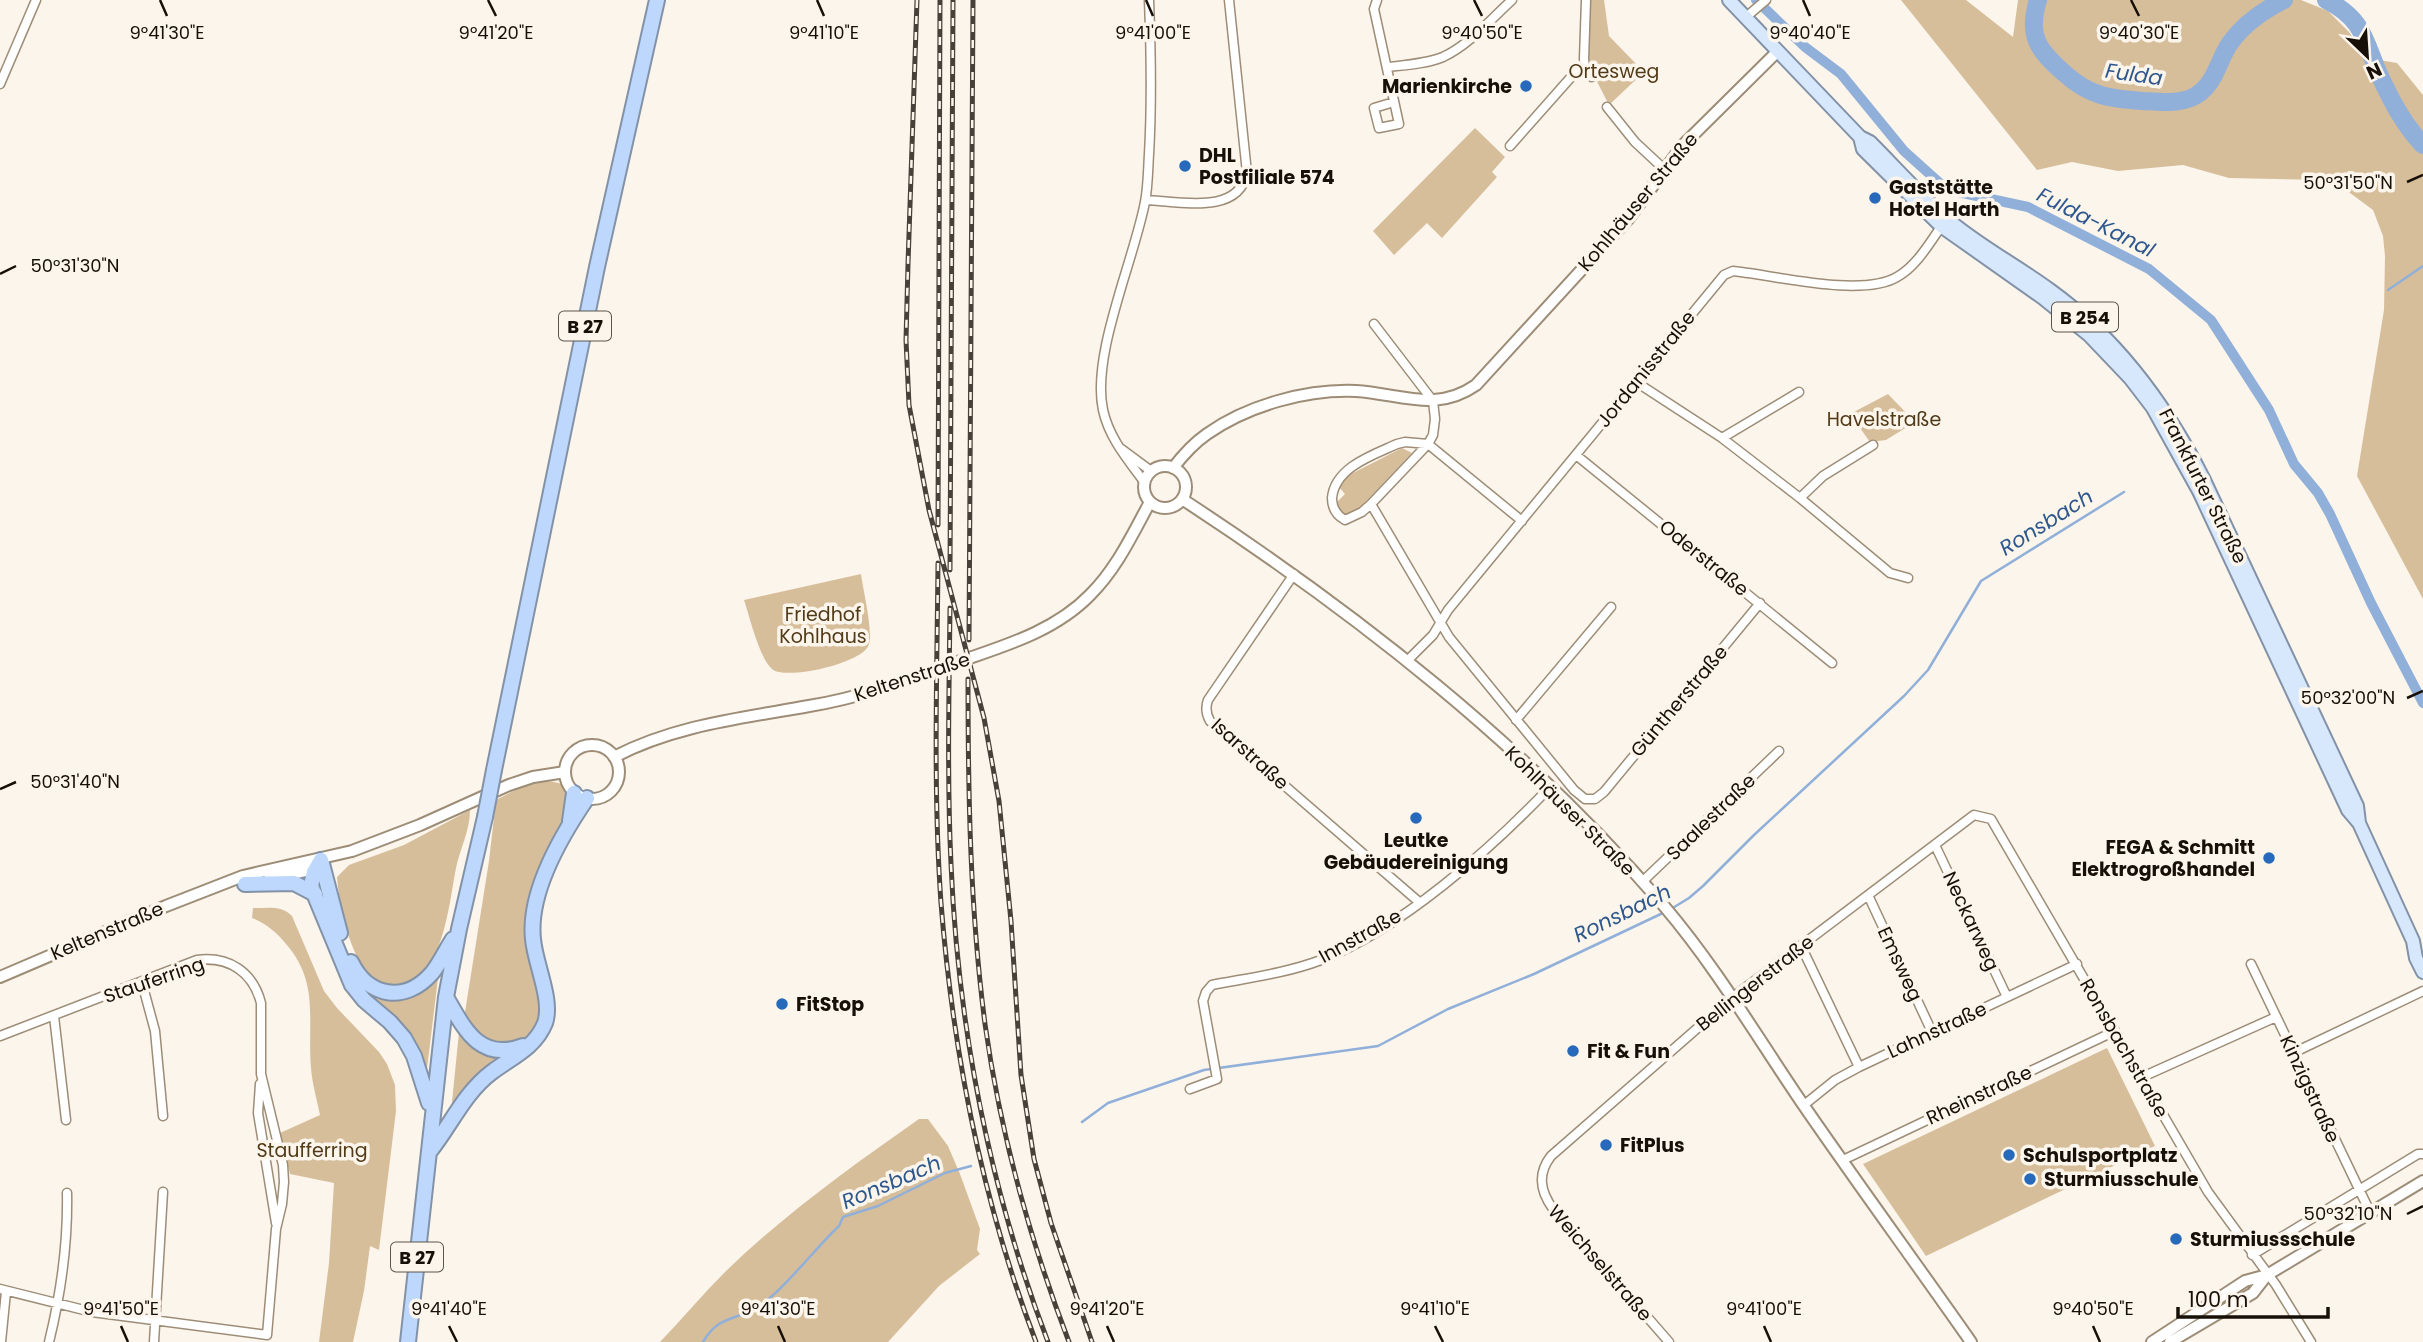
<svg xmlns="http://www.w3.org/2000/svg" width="2423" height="1342" font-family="Poppins,sans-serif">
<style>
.green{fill:#d7be9b}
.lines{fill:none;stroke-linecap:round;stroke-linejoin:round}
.stream{stroke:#90afd9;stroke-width:2.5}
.canal{stroke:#90afd9;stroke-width:10}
.river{stroke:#90afd9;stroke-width:18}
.street-casing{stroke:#9d8d77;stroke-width:11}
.secondary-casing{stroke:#9d8d77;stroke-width:14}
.primary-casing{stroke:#8392a7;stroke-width:16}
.highway-casing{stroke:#8392a7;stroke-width:18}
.street{stroke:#fff;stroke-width:8}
.secondary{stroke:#fff;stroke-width:10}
.primary{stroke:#d7e8fd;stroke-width:12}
.highway{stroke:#bdd8fc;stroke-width:14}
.rail-casing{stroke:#474139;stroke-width:5}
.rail{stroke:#fcf5ec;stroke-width:2.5;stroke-dasharray:8;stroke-linecap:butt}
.highway-bridge-casing{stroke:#8392a7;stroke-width:18;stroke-linecap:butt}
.highway-bridge{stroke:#bdd8fc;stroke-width:14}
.ticks{fill:none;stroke:#161008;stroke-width:2.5}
.poi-dot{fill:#2769ba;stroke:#fcf5ec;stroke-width:2.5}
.labels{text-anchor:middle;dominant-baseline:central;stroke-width:7;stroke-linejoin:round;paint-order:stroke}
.shield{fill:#fcf5ec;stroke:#5b554c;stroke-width:2}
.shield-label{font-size:18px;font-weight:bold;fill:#161008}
.park-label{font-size:19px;fill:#513a17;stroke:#fcf5ec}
.poi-label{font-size:19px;font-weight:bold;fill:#161008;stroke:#fcf5ec;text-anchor:start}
.street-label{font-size:19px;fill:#161008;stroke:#fcf5ec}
.water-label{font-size:21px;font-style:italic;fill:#2e588d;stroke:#fcf5ec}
.ticks-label{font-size:18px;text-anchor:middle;fill:#161008;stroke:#fcf5ec;stroke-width:7;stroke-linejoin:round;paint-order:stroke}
</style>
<rect width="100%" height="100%" fill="#fcf5ec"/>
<path class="green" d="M1590 0H1604L1609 36 1644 72 1609 105 1588 64Z
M1901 0H1966L2013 37 2018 0H2301L2328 11 2349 32 2367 58 2397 63 2423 95V599L2357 476 2384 310 2385 256 2383 236 2373 210 2342 187 2322 180 2229 178 2183 165 2118 171 2072 162 2037 170Z
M1475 128 1505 157 1492 172 1497 177 1442 238 1427 223 1394 255 1373 231Z
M1888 394 1915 422 1886 440 1870 442 1850 414Z
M1402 448 1412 453 1357 511 1346 516 1337 508V502L1345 494 1339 487 1349 475Z
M861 574C863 590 873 630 869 644 865 663 785 681 772 669 759 657 750 618 744 600Z
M539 782C548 781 563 780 567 791 575 812 534 876 529 901 526 915 526 930 527 944 530 971 554 1020 523 1039 515 1044 501 1044 492 1046L468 1024 465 1012 489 861 496 800 517 789Z
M470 810C470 831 460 848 456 868 449 903 443 984 396 987 388 987 378 983 370 980 350 950 340 914 337 877L349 865 404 845Z
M253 908C268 908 282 905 292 916L324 991 337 1008 379 1052 387 1064 395 1085 396 1111 379 1250 370 1246 364 1291 353 1342H319L329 1263 334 1183 290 1174 280 1133 320 1115C317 1100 312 1083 311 1068 307 1021 320 983 286 944 277 933 266 923 252 918Z
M439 970 426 1077 359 986C396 1011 407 991 439 970Z
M459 1032C478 1055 487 1056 515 1054L451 1112Z
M2107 1048 2155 1146 1926 1256 1863 1164Z
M919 1119H928L948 1146 960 1174 980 1229 977 1250 980 1254 939 1286 888 1342H660C682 1319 703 1294 726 1271 785 1214 852 1166 919 1119Z"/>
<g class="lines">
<path class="stream" d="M2269 0 2273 5
M2388 290 2423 266
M1671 909 1689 898 1703 886 1754 835 1904 696 1928 670 1981 581 2124 492
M1082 1122 1108 1103 1204 1070 1378 1046 1448 1009 1534 974 1665 912
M703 1342C717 1318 730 1321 752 1310 779 1297 815 1248 839 1226L843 1217 878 1206 945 1173 971 1166"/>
<path class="canal" d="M1756 0 1805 47 1841 74 1904 151 1943 186 1958 192 2028 207 2149 269 2211 320 2269 410 2294 464 2318 493 2330 514 2371 603 2423 703"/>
<path class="river" d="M2038 0C2027 36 2038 50 2064 73 2075 83 2087 91 2101 95 2114 99 2129 100 2143 101 2159 102 2176 104 2191 98 2215 88 2217 62 2230 43 2243 25 2264 10 2284 0
M2326 0C2362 18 2364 38 2378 72 2390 98 2403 124 2423 145"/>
<g class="street-casing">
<path id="street" d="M1377 0 1374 9 1399 124 1379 128 1374 108 1394 102
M1586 0 1584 59 1585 68 1592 77
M1746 17 1766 0
M1388 67C1406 65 1425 64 1443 57 1469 45 1491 19 1512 0
M0 84 36 0
M1607 107 1635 142 1664 169
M1510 146 1572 76 1585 68
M1146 200C1179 201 1238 216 1247 173L1229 0
M1374 324 1433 401 1435 419 1433 435 1428 444 1371 504 1362 512 1345 520C1336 515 1332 508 1332 498 1335 467 1373 455 1397 444L1405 442 1428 444
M1636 382 1722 438 1800 498 1890 573 1908 578
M1722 438 1799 392
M1428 444 1522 521
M1120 448 1151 471
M1576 455 1832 663
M1145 483C1128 460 1109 438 1103 410 1091 355 1134 260 1145 202 1148 187 1148 170 1149 154 1152 103 1151 51 1149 0
M1800 498 1823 476 1873 445
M1371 504 1449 637 1574 790 1585 799H1595L1604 792 1760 603
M1294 574 1208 700C1205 708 1206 714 1210 721L1419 902
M1408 660 1433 635 1448 610 1724 275 1733 271 1741 272C1781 277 1863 297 1897 277 1917 266 1930 242 1943 224
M1516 720 1611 607
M1935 845 2007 997
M1642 882 1779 751
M1868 895 1932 1032
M1801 946 1859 1067
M2251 964 2371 1214
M142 983 155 1031 163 1116
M54 1016 66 1120
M0 1036 197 960C229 956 253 972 261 1003V1074L283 1165 284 1182 282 1204 276 1229 267 1335 92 1312 0 1289
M2293 1053 2423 991
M2140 1078 2276 1017
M260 1084 258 1113 276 1223
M1190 1089 1217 1079 1203 1001 1206 992 1212 985C1248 978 1287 973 1321 960 1401 929 1491 849 1550 787
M1804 1105 1835 1080 1859 1067 2077 964
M1843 1160 2115 1031
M2252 1255 2418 1154H2423
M1 1342 6 1292
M49 1342C61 1293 68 1244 67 1193
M154 1342 163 1192
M1669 1342 1553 1209C1540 1191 1537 1174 1551 1156L1732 998 1974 815 1991 819 2208 1192 2276 1285 2311 1342"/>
</g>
<g class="secondary-casing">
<path id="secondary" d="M1144 487a21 21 0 1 1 42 0a21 21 0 1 1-42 0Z
M1173 468C1183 455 1194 443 1207 434 1248 405 1307 389 1356 391 1401 394 1436 413 1476 385L1629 218 1683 145 1778 51
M1182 499C1358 614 1526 746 1664 906 1716 967 1757 1037 1802 1103 1857 1183 1915 1262 1971 1342
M565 772a27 27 0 1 1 54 0a27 27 0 1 1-54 0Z
M614 757C675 725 743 718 809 706 859 698 905 681 952 664 1000 647 1053 633 1090 595 1117 568 1132 535 1150 502
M269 879 305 871 319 861
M0 977 166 906 243 876 352 851 420 825 509 785 533 777 565 772
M2152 1342 2245 1281 2267 1275 2423 1181
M2170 1342 2253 1293 2267 1275"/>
</g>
<g class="primary-casing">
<path id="primary" d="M1729 0 1860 137 1870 142C1895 167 1919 194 1945 217 1977 245 2016 265 2050 290 2118 339 2166 405 2203 478L2357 806 2359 823 2413 941 2416 958 2423 972
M1860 137 1863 149 1941 226 2043 298 2089 335 2130 378 2153 408 2199 491 2348 810 2359 823"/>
</g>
<g class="highway-casing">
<path id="highway" d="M494 770 597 267 657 0
M570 821 574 793
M321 860 314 872 311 886 352 985 364 1000 390 1022 404 1038 414 1056 429 1103
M321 860 340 933
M245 884 294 883 315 894
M351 962C368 997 405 1004 432 973 440 963 446 950 453 939
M446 997C465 1030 480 1062 523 1046
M430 1151C451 1125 464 1093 492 1072 512 1057 535 1048 545 1023 553 1000 535 964 533 939 528 892 561 836 587 798
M408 1342 446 997 459 929 485 817"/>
</g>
<use href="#street" class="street"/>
<use href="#secondary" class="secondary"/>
<use href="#primary" class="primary"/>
<use href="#highway" class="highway"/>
<g class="rail-casing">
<path id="rail" d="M917 0 908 264 906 340 909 405 929 510 984 718 999 801 1011 921 1021 1075 1034 1159 1051 1223 1092 1342
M938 525 940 0
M938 563C937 676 933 790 941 903 953 1053 982 1201 1036 1342
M950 570 953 0
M950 608C949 693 947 779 951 864 958 1027 990 1190 1048 1342
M969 640 973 0
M968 679C968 794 970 909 985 1024 1000 1132 1030 1240 1069 1342"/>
</g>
<use href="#rail" class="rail"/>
<g class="highway-bridge-casing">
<path id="highway-bridge" d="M485 817 494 770"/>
</g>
<use href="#highway-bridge" class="highway-bridge"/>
</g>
<path class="ticks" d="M160 0 167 16M488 0 496 16M817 0 824 16M1146 0 1153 16M1474 0 1482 16M1803 0 1810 16M2131 0 2139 16M2407 182 2423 175M0 274 16 266M2407 698 2423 691M0 789 16 782M2407 1214 2423 1206M121 1326 128 1342M449 1326 457 1342M778 1326 785 1342M1107 1326 1114 1342M1435 1326 1443 1342M1764 1326 1771 1342M2093 1326 2100 1342"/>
<g class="poi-dot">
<circle cx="1526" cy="86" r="7"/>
<circle cx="1185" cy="166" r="7"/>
<circle cx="1875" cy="198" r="7"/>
<circle cx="1416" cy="818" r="7"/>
<circle cx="2269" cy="858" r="7"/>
<circle cx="782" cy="1004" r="7"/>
<circle cx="1573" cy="1051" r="7"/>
<circle cx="1606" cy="1145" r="7"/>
<circle cx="2009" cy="1155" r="7"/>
<circle cx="2030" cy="1179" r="7"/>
<circle cx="2176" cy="1239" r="7"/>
</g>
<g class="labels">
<g class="shield">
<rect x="2052" y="302.5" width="66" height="29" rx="5"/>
<rect x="559" y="311.5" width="52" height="29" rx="5"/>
<rect x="391" y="1242.5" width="52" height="29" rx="5"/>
</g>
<g class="shield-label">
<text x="2085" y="317">B 254</text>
<text x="585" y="326">B 27</text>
<text x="417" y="1257">B 27</text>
</g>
<g class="park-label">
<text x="1614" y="71">Ortesweg</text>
<text x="1884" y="419">Havelstraße</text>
<text x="823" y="614">Friedhof<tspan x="823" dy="22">Kohlhaus</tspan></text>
<text x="312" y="1150">Staufferring</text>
</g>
<g class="poi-label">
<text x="1512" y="86" text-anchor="end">Marienkirche</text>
<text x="1199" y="155">DHL<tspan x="1199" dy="22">Postfiliale 574</tspan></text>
<text x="1889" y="187">Gaststätte<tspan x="1889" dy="22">Hotel Harth</tspan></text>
<text x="1416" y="840" text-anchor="middle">Leutke<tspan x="1416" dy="22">Gebäudereinigung</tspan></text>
<text x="2255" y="847" text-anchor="end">FEGA &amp; Schmitt<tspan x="2255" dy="22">Elektrogroßhandel</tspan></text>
<text x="796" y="1004">FitStop</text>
<text x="1587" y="1051">Fit &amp; Fun</text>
<text x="1620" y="1145">FitPlus</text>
<text x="2023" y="1155">Schulsportplatz</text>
<text x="2044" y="1179">Sturmiusschule</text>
<text x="2190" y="1239">Sturmiussschule</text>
</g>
<g class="street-label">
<text transform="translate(1638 202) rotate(-50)">Kohlhäuser Straße</text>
<text transform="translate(1646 369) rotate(-51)">Jordanisstraße</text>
<text transform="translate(2203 486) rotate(63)">Frankfurter Straße</text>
<text transform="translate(1704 558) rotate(39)">Oderstraße</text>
<text transform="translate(912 677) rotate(-18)">Keltenstraße</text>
<text transform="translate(1679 701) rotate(-50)">Güntherstraße</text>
<text transform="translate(1250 754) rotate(42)">Isarstraße</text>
<text transform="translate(1570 811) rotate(45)">Kohlhäuser Straße</text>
<text transform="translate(1711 817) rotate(-44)">Saalestraße</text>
<text transform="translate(1971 921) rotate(65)">Neckarweg</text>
<text transform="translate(107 931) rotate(-23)">Keltenstraße</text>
<text transform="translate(1360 936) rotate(-29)">Innstraße</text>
<text transform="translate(1900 964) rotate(65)">Emsweg</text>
<text transform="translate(154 980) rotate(-19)">Stauferring</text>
<text transform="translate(1755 983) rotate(-38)">Bellingerstraße</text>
<text transform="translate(1937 1030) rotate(-25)">Lahnstraße</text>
<text transform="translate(2124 1048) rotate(60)">Ronsbachstraße</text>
<text transform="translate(2310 1089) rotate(65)">Kinzigstraße</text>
<text transform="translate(1979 1095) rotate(-25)">Rheinstraße</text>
<text transform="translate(1600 1263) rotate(49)">Weichselstraße</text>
</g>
<g class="water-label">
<text transform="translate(2134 74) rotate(8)">Fulda</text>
<text transform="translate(2096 222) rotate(27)">Fulda-Kanal</text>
<text transform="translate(2046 522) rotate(-32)">Ronsbach</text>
<text transform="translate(1622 913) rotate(-26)">Ronsbach</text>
<text transform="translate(891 1182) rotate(-23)">Ronsbach</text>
</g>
</g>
<g class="ticks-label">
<text x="167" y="39">9°41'30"E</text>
<text x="496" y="39">9°41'20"E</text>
<text x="824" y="39">9°41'10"E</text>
<text x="1153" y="39">9°41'00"E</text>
<text x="1482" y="39">9°40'50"E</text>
<text x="1810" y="39">9°40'40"E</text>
<text x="2139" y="39">9°40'30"E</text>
<text x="2348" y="189">50°31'50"N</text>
<text x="75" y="272">50°31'30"N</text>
<text x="2348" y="704">50°32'00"N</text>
<text x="75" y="788">50°31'40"N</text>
<text x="2348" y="1220">50°32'10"N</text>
<text x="121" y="1315">9°41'50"E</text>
<text x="449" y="1315">9°41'40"E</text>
<text x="778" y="1315">9°41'30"E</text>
<text x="1107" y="1315">9°41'20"E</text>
<text x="1435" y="1315">9°41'10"E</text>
<text x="1764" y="1315">9°41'00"E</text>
<text x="2093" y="1315">9°40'50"E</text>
</g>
<g transform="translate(2367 56) rotate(155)" stroke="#fcf5ec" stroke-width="5" paint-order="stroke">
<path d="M0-5L12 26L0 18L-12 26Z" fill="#161008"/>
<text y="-10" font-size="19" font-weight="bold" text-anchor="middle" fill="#161008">N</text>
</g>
<path d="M2178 1307v10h150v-10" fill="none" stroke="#161008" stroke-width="3.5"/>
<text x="2188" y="1307" font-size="21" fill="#161008" stroke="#fcf5ec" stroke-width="5" paint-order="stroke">100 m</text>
</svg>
